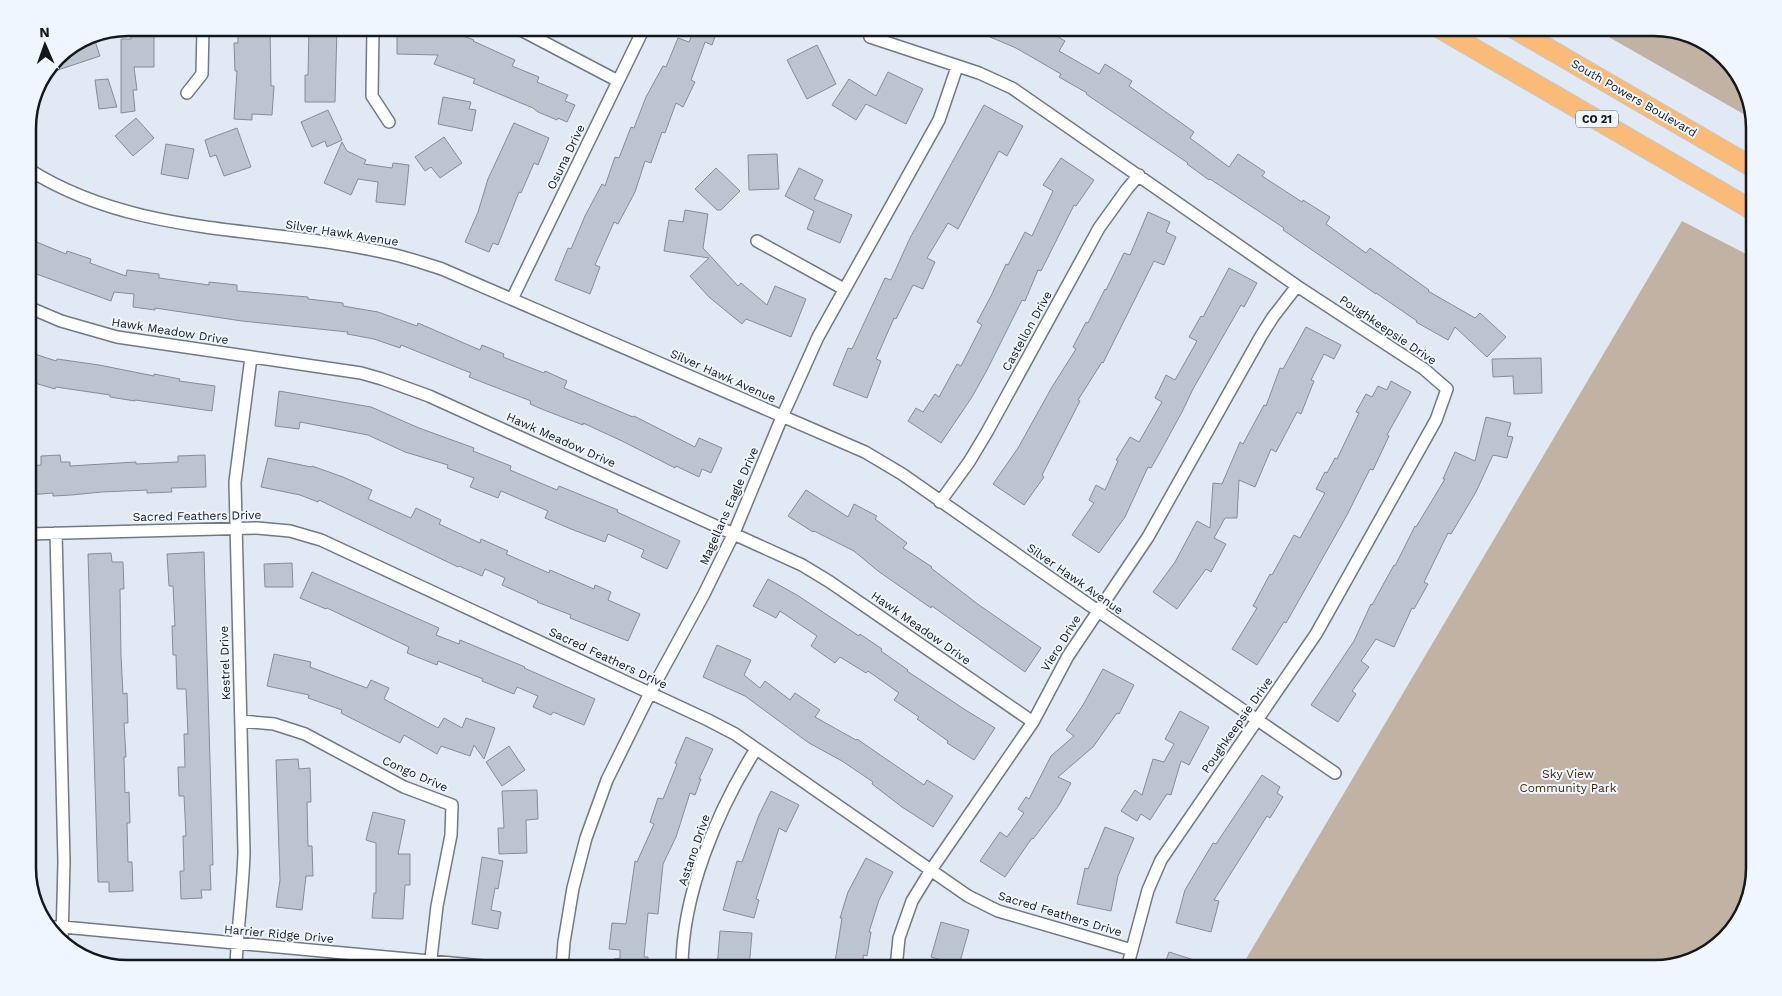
<svg xmlns="http://www.w3.org/2000/svg" width="1782" height="996" font-family="'Work Sans',sans-serif">
<style>
.green{fill:#c2b2a3}
.building{fill:#bcc4cf;stroke:#868d98}
.lines{fill:none;stroke-linecap:round;stroke-linejoin:round}
.minor-casing{stroke:#727983;stroke-width:14}
.trunk-casing{stroke:#c7c7c8;stroke-width:21}
.minor{stroke:#fff;stroke-width:11}
.trunk{stroke:#fabb78;stroke-width:19}
.labels{text-anchor:middle;dominant-baseline:central;stroke-width:4;stroke-linejoin:round;paint-order:stroke}
.shield{fill:#eff6ff;stroke:#565a5f;stroke-width:1}
.shield-label{font-size:11px;font-weight:bold;fill:#14171b}
.street-label{font-size:12px;fill:#14171b;stroke:#eff6ff}
.park-label{font-size:12px;fill:#442807;stroke:#eff6ff}
.rim{fill:none;stroke:#14171b;stroke-width:2.5}
</style>
<rect width="100%" height="100%" fill="#e1e9f4"/>
<path class="green" d="M1593 28H1653L1704 41 1738 73 1754 120Z
M1682 221 1754 258V868L1741 918 1704 955 1654 968H1246V959Z"/>
<path class="building" d="M131 28H154V67H134L137 90H133L135 111 121 113V39H131Z
M238 28H270L271 86H274L272 115 252 114V120L234 119 237 71H235L234 43H238Z
M309 28H337L335 102H305V75H308Z
M410 28H441L474 40 473 41 515 60 512 66 539 77 537 82 568 95 565 101 575 105 567 122 558 118 557 120 538 112 533 108 473 83 475 79 434 64 438 55 397 54V31H410Z
M695 28H718L712 45 705 42 691 80 695 82 683 107 676 103 665 133 662 132 651 163 645 161 635 192 618 224 614 222 595 265 600 267 590 294 555 280 568 248 571 249 585 216 602 184 605 186 615 157 619 158 631 127 634 128 646 97 663 66 666 67 678 38 689 42Z
M969 28H1043L1065 41 1059 51 1099 74 1105 64 1132 81 1129 86 1194 132 1190 138 1229 167 1238 154 1265 172 1262 176 1302 202 1303 200 1330 217 1326 224 1366 253 1370 248 1429 290 1428 291 1475 318 1480 313 1506 337 1487 357 1455 327 1448 340 1416 322 1417 321 1376 293V294L1283 230 1284 228 1210 179 1209 180 1187 164 1188 163 1086 94 1087 93 1059 77 1061 74 1016 48Z
M90 35H93L100 56 46 74 57 57Z
M817 45 836 84 807 99 787 60Z
M888 72 923 89 906 124 866 104 856 120 832 105 849 79 876 96Z
M108 79 117 107 99 109 95 80Z
M443 97 471 102 469 109 476 110 472 131 438 124Z
M984 105 1023 126 1007 156 999 151 958 229 948 223 927 258 935 262 923 289 913 285 896 319 894 318 876 359 881 361 867 398 833 385 848 348 852 349 885 278 891 280 910 238Z
M328 110 342 140 327 147 325 141 312 147 301 122Z
M136 118 154 138 133 156 115 136Z
M514 123 549 138 538 165 534 163 521 193 519 192 498 245 493 243 489 252 465 242 478 212 488 179Z
M237 128 251 167 224 176 216 155 210 157 205 140Z
M444 137 462 163 440 178 431 167 425 171 415 157Z
M342 142 347 151 366 160 364 164 392 168 393 163 409 165 405 205 376 202 378 182 358 179 351 195 324 183Z
M166 144 194 149 188 179 161 174Z
M777 154 779 189 749 190 748 155Z
M1061 158 1094 180 1076 206 1074 205 1041 271 1038 270 1025 301 1022 300 987 370 972 397 941 443 908 421 916 408 923 412 935 394 939 397 957 364 961 366 982 325 977 322 991 296 1006 264 1008 265 1025 232 1032 236 1053 191 1043 185Z
M716 168 740 191 721 210H717L695 189Z
M799 168 823 180 814 199 852 215 840 243 807 229 814 211 785 196Z
M685 210 708 214 703 248 738 286 741 283 767 305 775 286 806 299 791 337 746 319 742 324 709 297 690 276 709 258 664 251 669 220 683 222Z
M1148 212 1170 222 1166 232 1176 237 1164 265 1154 261 1103 363 1102 362 1078 400 1080 401 1042 475 1044 477 1024 505 993 484 1018 448 1052 387 1076 349 1073 347 1086 322 1088 323 1105 289 1106 290 1124 253 1130 255Z
M34 241 66 254 67 251 91 259 90 263 126 276 127 270 159 274V278L209 285V282L237 285V291L308 297V299L343 303V306L378 312 417 326 418 323 480 350 482 345 504 354 503 357 544 373 545 371 567 381 564 388 633 417 634 416 695 447 699 438 722 448 711 473 702 469 699 477 676 466 675 468 622 441 583 423V425L544 410 530 404 531 401 469 377 471 373 401 345 400 348 374 339 347 334 348 332 242 321 155 308V310L133 307 134 294 114 292 111 301 28 271V257Z
M1229 268 1257 283 1244 307 1241 305 1193 389 1182 412 1159 454 1151 468 1148 467 1125 517 1099 553 1072 535 1094 503 1089 500 1096 485 1105 490 1118 461 1116 460 1130 437 1139 442 1162 402 1155 398 1166 375 1175 380 1197 341 1189 337 1201 316 1203 317Z
M1306 327 1341 345 1334 359 1324 354 1311 380 1314 381 1301 414 1297 412 1276 452 1271 449 1255 487 1239 480 1237 518H1225L1214 538 1226 544 1211 572 1206 569 1177 609 1153 592 1175 562 1197 521 1210 528 1213 483 1222 484 1240 442 1243 444 1264 405 1266 406 1280 368 1283 369Z
M32 353 56 361 57 359 99 365 154 376V374L180 379 179 381 215 386 212 411 135 400V401L110 397V395L56 387 55 389 28 381V367Z
M1541 358 1542 393 1514 394 1513 376 1493 377 1492 359Z
M1391 381 1411 392 1387 435 1389 436 1373 470 1370 469 1347 515 1286 623 1284 622 1257 665 1232 649 1257 608 1253 606 1270 574 1272 575 1294 535 1300 538 1325 493 1316 489 1325 472 1327 473 1335 458 1337 459 1359 413 1356 412 1366 394 1372 397 1378 386 1387 390Z
M279 391 371 407 419 428 474 448 473 451 511 466 510 470 557 490 559 486 618 510 617 512 680 541 667 569 641 557 644 550 608 534 605 542 571 529 545 518 548 511 501 491 498 498 470 487 474 478 447 468 448 465 405 452 368 435 300 422 299 429 275 426Z
M1486 417 1511 423 1507 436 1513 437 1507 458 1493 455 1476 492 1451 534 1448 533 1424 582 1428 584 1414 609 1412 608 1394 647 1376 639 1361 661 1369 667 1352 691 1356 694 1338 722 1311 705 1354 641 1371 604 1372 605 1394 565 1395 566 1415 526 1416 527 1445 479H1443L1455 452 1475 461Z
M60 455 61 462H70V466L136 462V464L178 462V456L205 455 206 487 171 488 172 492 147 493V490L102 492 71 495 53 496V493L28 495V466L41 465V456Z
M268 458 311 467 312 466 343 477 372 490 368 499 411 518 416 508 441 520 439 524 480 543 481 539 508 551 506 554 549 573 550 570 594 589 595 585 611 592 608 600 640 614 628 641 570 618 571 615 537 602 538 601 502 585 505 578 485 569 482 576 459 566 458 567 319 500 318 502 300 495 261 487Z
M806 490 848 517 854 504 877 516 875 519 907 543 903 548 932 567 931 568 979 605 1041 648 1025 672 932 606 931 608 878 571 854 551 814 531 813 532 788 516Z
M204 552 213 865H210L211 890H201L202 898 181 899 180 871H184L183 836H186L184 796H179L178 767H185L184 734H188L186 689H177L176 655H173L172 626H175L173 586H169L167 554Z
M111 553 112 562H123L124 589H120L121 656 123 694 127 693 128 723H124L126 757H124L125 793 129 792 130 823H127L128 862H132L133 891 109 892V882H98L88 554Z
M292 563 293 587H265L264 564Z
M312 572 439 628 436 635 459 644 460 640 525 667 524 668 595 699 584 725 553 712 551 715 533 707 538 696 517 687 514 694 482 681 483 679 438 661 437 665 407 653 409 647 327 608 326 609 300 598Z
M768 579 797 595 859 636 860 634 882 649 881 651 908 670 907 671 967 711 995 728 974 760 947 743 948 741 917 719 919 717 894 700 899 693 868 671 866 673 840 657 835 663 811 646 817 636 780 611 776 618 753 606Z
M717 645 751 660 744 675 760 688 765 681 790 700 795 693 820 710 815 717 856 740 857 739 924 785 927 780 953 796 933 827 902 807 872 784 873 782 842 761 809 743 745 696 703 677Z
M274 654 311 662 310 667 367 688 371 680 389 688 384 699 438 728 444 718 462 728 466 718 495 728 484 759 474 745 470 756 441 746 437 754 404 735 400 743 341 713 342 710 308 698 309 695 267 686Z
M1103 669 1134 685 1119 714 1117 713 1093 747 1058 777 1071 783 1059 805 1033 839 1032 838 1005 877 980 861 1000 832 1007 837 1024 813 1018 809 1026 797 1029 799 1051 756 1074 736 1066 730 1083 705Z
M1180 711 1209 727 1189 765 1181 761 1171 795 1167 794 1150 820 1141 814 1137 821 1121 811 1135 790 1142 795 1153 759 1164 762 1174 744 1165 739Z
M686 737 713 749 699 779H701L695 795 690 793 676 837 663 864 658 914 648 913 644 957H648V968H614V959L620 958V950L609 949 612 923 626 924 635 861 637 862 654 824 650 822 658 798 663 799 677 764 675 763Z
M509 746 525 770 502 786 486 762Z
M298 759 299 769 310 768 311 802H307L308 846H312L313 876H306L302 910 276 907 280 880 276 760Z
M1262 775 1280 787 1277 793 1283 797 1270 818 1267 816 1214 900 1219 901 1211 932 1176 923 1185 890 1213 843 1216 844Z
M537 790 538 819 526 820 527 853 499 854 498 828H504L502 791Z
M771 791 799 805 786 832 779 828 756 899 759 900 754 918 723 910 737 861 742 862 759 815Z
M373 812 405 820 398 854H410V885H405L403 919 372 918 374 893H376V843L366 840Z
M1105 827 1134 838 1118 876 1111 911 1077 904 1085 868 1088 869Z
M482 857 503 861 498 889 495 888 491 910 501 912 498 929 472 924Z
M866 858 893 872 879 900 869 932H871L867 956 863 955 864 968H834L842 918H840L848 892Z
M941 922 969 930 959 965 931 957Z
M720 931 752 933 749 968H717Z
M1169 952 1213 966V968H1163Z"/>
<g class="lines">
<g class="minor-casing">
<path id="minor" d="M373 28 372 96 389 122
M517 28 618 81
M870 37 979 73 1012 88 1297 286 1424 369 1447 389 1436 420 1316 634 1161 860 1148 890 1127 968
M187 93 202 74 203 28
M28 169C138 239 269 225 391 254 409 258 426 264 442 269L865 452 902 474 1098 611 1335 773
M757 241 844 289
M512 299 644 28
M28 307 61 321 117 337 361 373 382 379 429 396 802 565 830 582 1033 722
M940 502 969 462 987 432 1099 228 1127 189 1139 175
M56 533 64 862 62 940
M28 534 257 528 290 531 321 540 708 720 735 734 968 896 998 911 1132 950
M241 721 274 724 305 734 404 787 452 805 451 835 437 906 430 967
M48 927H63L506 968
M236 968C237 930 243 891 244 852L235 482 251 357
M562 968 564 942 573 888 586 838 607 780 650 693 704 594 734 533 782 417 818 337 939 120 957 67
M682 968C682 894 717 811 756 749
M896 968 899 938 912 901 931 870 1033 722 1068 656 1148 537 1261 336 1273 317 1297 286"/>
</g>
<g class="trunk-casing">
<path id="trunk" d="M1439 28 1754 211
M1513 28 1754 168"/>
</g>
<use href="#minor" class="minor"/>
<use href="#trunk" class="trunk"/>
</g>
<g class="labels">
<rect class="shield" x="1576" y="110.5" width="42" height="17" rx="4"/>
<g class="shield-label">
<text x="1597" y="119">CO 21</text>
</g>
<g class="street-label">
<text transform="translate(1634 98) rotate(30)">South Powers Boulevard</text>
<text transform="translate(566 157) rotate(-64)">Osuna Drive</text>
<text transform="translate(342 233) rotate(9)">Silver Hawk Avenue</text>
<text transform="translate(1388 330) rotate(34)">Poughkeepsie Drive</text>
<text transform="translate(170 331) rotate(9)">Hawk Meadow Drive</text>
<text transform="translate(1027 331) rotate(-61)">Castellon Drive</text>
<text transform="translate(723 376) rotate(24)">Silver Hawk Avenue</text>
<text transform="translate(561 440) rotate(24)">Hawk Meadow Drive</text>
<text transform="translate(729 506) rotate(-66)">Magellans Eagle Drive</text>
<text transform="translate(197 516) rotate(-1)">Sacred Feathers Drive</text>
<text transform="translate(1075 579) rotate(35)">Silver Hawk Avenue</text>
<text transform="translate(921 628) rotate(35)">Hawk Meadow Drive</text>
<text transform="translate(1061 643) rotate(-58)">Viero Drive</text>
<text transform="translate(608 658) rotate(25)">Sacred Feathers Drive</text>
<text transform="translate(225 663) rotate(-92)">Kestrel Drive</text>
<text transform="translate(1237 725) rotate(-55)">Poughkeepsie Drive</text>
<text transform="translate(415 774) rotate(24)">Congo Drive</text>
<text transform="translate(694 850) rotate(-71)">Astano Drive</text>
<text transform="translate(1060 914) rotate(17)">Sacred Feathers Drive</text>
<text transform="translate(279 934) rotate(5)">Harrier Ridge Drive</text>
</g>
<g class="park-label">
<text x="1568" y="774">Sky View<tspan x="1568" dy="14">Community Park</tspan></text>
</g>
</g>
<path d="M0 0H1782V996H0ZM128 36H1654A92 92 0 0 1 1746 128V868A92 92 0 0 1 1654 960H128A92 92 0 0 1 36 868V128A92 92 0 0 1 128 36Z" fill="#eff6ff" fill-rule="evenodd"/>
<path class="rim" d="M128 36H1654A92 92 0 0 1 1746 128V868A92 92 0 0 1 1654 960H128A92 92 0 0 1 36 868V128A92 92 0 0 1 128 36Z"/>
<g transform="translate(45 45) rotate(358)" stroke="#eff6ff" stroke-width="4" paint-order="stroke">
<path d="M0-4L9 19L0 12L-9 19Z" fill="#14171b"/>
<text y="-8" font-size="14" font-weight="bold" text-anchor="middle" fill="#14171b">N</text>
</g>
</svg>
